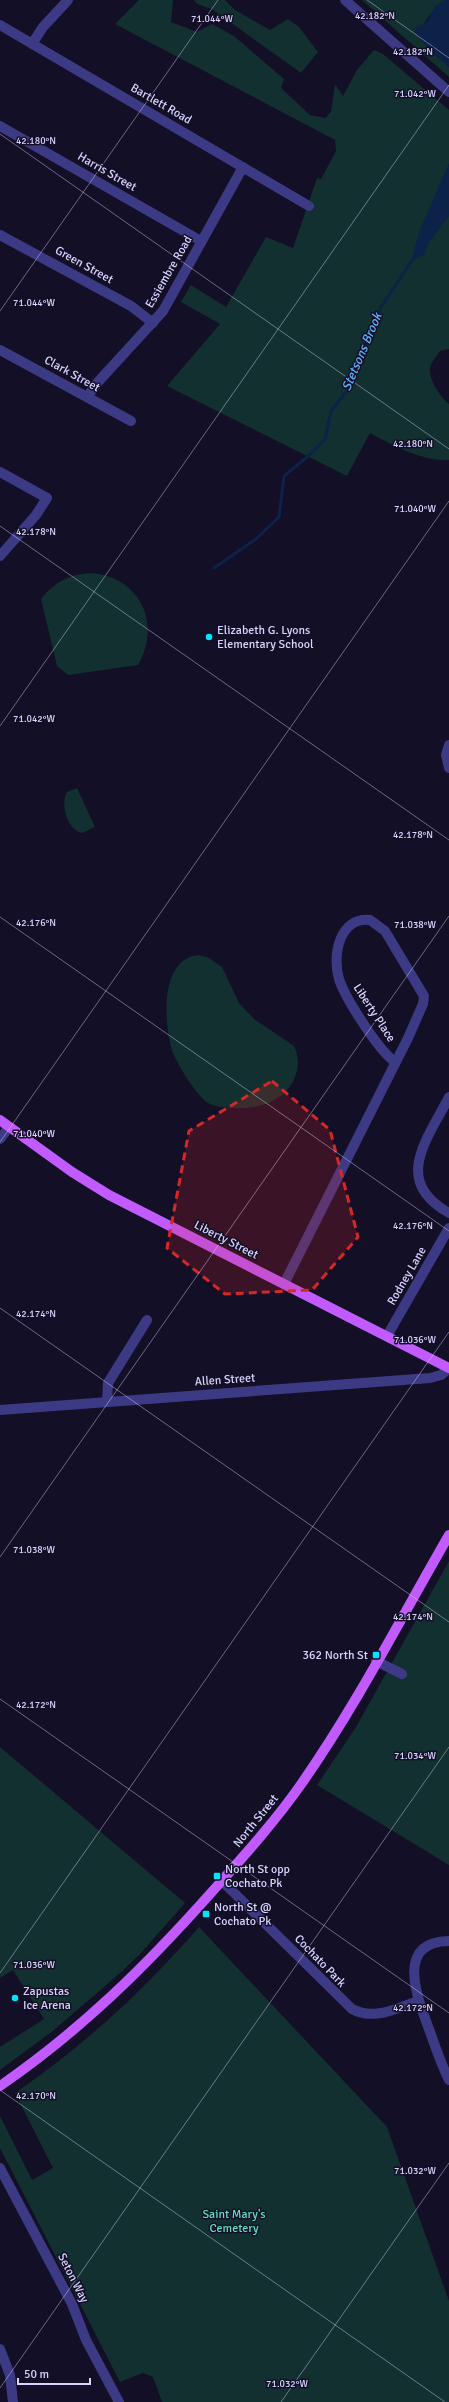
<svg xmlns="http://www.w3.org/2000/svg" width="449" height="2402" font-family="Signika,sans-serif">
<style>
.green{fill:#12302f}
.water{fill:#0c2248}
.lines{fill:none;stroke-linecap:round;stroke-linejoin:round}
.stream{stroke:#0c2248;stroke-width:3}
.minor{stroke:#3d3a85;stroke-width:10}
.major{stroke:#c25bff;stroke-width:10}
.marked{fill:#d62828;fill-opacity:0.2;stroke:#d62828;stroke-width:3;stroke-dasharray:8 5;stroke-linejoin:round}
.ticks{fill:none;stroke:#d9d4ff;stroke-width:1;stroke-opacity:0.45}
.poi-dot{fill:#00e5ff;stroke:#130f26;stroke-width:1.5}
.labels{text-anchor:middle;dominant-baseline:central;stroke-width:3;stroke-linejoin:round;paint-order:stroke}
.street-label{font-size:12px;fill:#d9d4ff;stroke:#130f26}
.poi-label{font-size:12px;fill:#d9d4ff;stroke:#130f26;text-anchor:start}
.park-label{font-size:12px;fill:#5fe0c0;stroke:#130f26}
.water-label{font-size:13px;font-style:italic;fill:#62b6ff;stroke:#130f26}
.ticks-label{font-size:10px;text-anchor:middle;fill:#d9d4ff;stroke:#130f26;stroke-width:3;stroke-linejoin:round;paint-order:stroke}
</style>
<rect width="100%" height="100%" fill="#130f26"/>
<path class="green" d="M139 0H173L171 22 197 32 212 24 234 36 284 79 281 88 310 115 325 118 331 112 335 84 343 96 357 70 374 50 383 54 449 110V349L440 351C437 356 431 362 430 368 429 381 440 396 449 404V460C421 461 394 446 370 433L347 476 167 386 220 324 181 302 191 285 226 307 266 237 293 248 317 178 321 179 336 151 335 140 115 24Z
M194 0H225L235 10 270 30 288 19 299 27 318 52 301 73 212 9 197 4Z
M362 0H446C431 7 427 22 417 35L449 67V77Z
M91 573C140 577 162 623 138 665L68 675 57 666 41 599C54 582 70 574 91 573Z
M77 788 95 827 82 833C67 829 60 804 67 792Z
M199 955 209 958 222 967 239 1003 254 1019 294 1046C302 1062 297 1081 284 1093 272 1104 256 1108 240 1108 231 1108 218 1108 210 1104 198 1099 174 1060 171 1047 164 1020 160 958 199 955Z
M449 1561V1865L317 1785 356 1727Z
M0 1747 185 1903 141 1953 119 1974 54 2030 0 2070V2047L44 2019 13 1970 0 1978Z
M199 1927 387 2127 449 2301V2402H162L153 2377 143 2373 120 2382 0 2148V2116L32 2180 53 2168 15 2093C84 2046 145 1989 199 1927Z"/>
<path class="water" d="M446 0H449V67L430 51 414 31 415 28 427 22 435 6Z
M449 163V216L428 244 425 254 411 262 419 232Z"/>
<g class="lines">
<path class="stream" d="M214 568 256 539 279 517 284 476 313 452 325 439 331 411 349 388 381 307 413 259"/>
<path class="minor" d="M345 0 449 92
M0 25 309 206
M32 44 43 27 68 0
M0 126 201 241
M0 235 131 306 153 323
M0 350 131 421
M87 397 97 383 163 311 243 167
M0 472 47 498 36 515 0 556
M449 745 446 755 449 768
M449 1097C427 1140 392 1181 449 1213
M0 1139 9 1127
M284 1284 408 1038 423 1004 424 996 385 931 370 920C339 917 332 956 339 979 345 998 379 1051 395 1062
M387 1336 449 1228
M107 1402 108 1383 147 1320
M0 1410 430 1378 441 1375 449 1368
M376 1661 402 1674
M222 1881 352 2009C374 2021 397 2008 418 2001
M449 1941C394 1942 418 1999 429 2029 435 2046 441 2064 449 2080
M0 2168 72 2304 86 2340 119 2402
M0 2349 10 2375 13 2402"/>
<path class="major" d="M0 1120 72 1172 109 1195 449 1368
M0 2086C81 2030 145 1967 210 1894 242 1858 274 1823 302 1783 357 1704 401 1618 449 1535"/>
</g>
<path class="marked" d="M272 1081 330 1130 358 1237 312 1290 225 1294 167 1248 189 1131Z"/>
<path class="ticks" d="M367 0 449 58M0 134 449 449M0 311 218 0M0 526 449 840M0 726 449 85M0 917 449 1231M0 1142 449 501M0 1308 449 1622M0 1557 449 916M0 1699 449 2013M0 1973 449 1332M0 2090 445 2402M0 2388 449 1747M281 2402 449 2163"/>
<g class="poi-dot">
<circle cx="209" cy="637" r="4"/>
<rect x="372" y="1651" width="8" height="8" rx="2"/>
<rect x="213" y="1872" width="8" height="8" rx="2"/>
<rect x="202" y="1910" width="8" height="8" rx="2"/>
<circle cx="15" cy="1998" r="4"/>
</g>
<g class="labels">
<g class="street-label">
<text transform="translate(161 104) rotate(30)">Bartlett Road</text>
<text transform="translate(107 172) rotate(30)">Harris Street</text>
<text transform="translate(84 265) rotate(29)">Green Street</text>
<text transform="translate(169 272) rotate(-60)">Essiembre Road</text>
<text transform="translate(72 374) rotate(29)">Clark Street</text>
<text transform="translate(374 1013) rotate(57)">Liberty Place</text>
<text transform="translate(226 1240) rotate(27)">Liberty Street</text>
<text transform="translate(407 1276) rotate(-60)">Rodney Lane</text>
<text transform="translate(225 1380) rotate(-4)">Allen Street</text>
<text transform="translate(256 1821) rotate(-51)">North Street</text>
<text transform="translate(320 1961) rotate(46)">Cochato Park</text>
<text transform="translate(73 2278) rotate(63)">Seton Way</text>
</g>
<g class="poi-label">
<text x="217" y="630">Elizabeth G. Lyons<tspan x="217" dy="14">Elementary School</tspan></text>
<text x="368" y="1655" text-anchor="end">362 North St</text>
<text x="225" y="1869">North St opp<tspan x="225" dy="14">Cochato Pk</tspan></text>
<text x="214" y="1907">North St @<tspan x="214" dy="14">Cochato Pk</tspan></text>
<text x="23" y="1991">Zapustas<tspan x="23" dy="14">Ice Arena</tspan></text>
</g>
<g class="park-label">
<text x="234" y="2214">Saint Mary's<tspan x="234" dy="14">Cemetery</tspan></text>
</g>
<g class="water-label">
<text transform="translate(362 352) rotate(-67)">Stetsons Brook</text>
</g>
</g>
<g class="ticks-label">
<text x="375" y="19">42.182°N</text>
<text x="212" y="22">71.044°W</text>
<text x="413" y="55">42.182°N</text>
<text x="415" y="97">71.042°W</text>
<text x="36" y="144">42.180°N</text>
<text x="34" y="306">71.044°W</text>
<text x="413" y="447">42.180°N</text>
<text x="415" y="512">71.040°W</text>
<text x="36" y="535">42.178°N</text>
<text x="34" y="722">71.042°W</text>
<text x="413" y="838">42.178°N</text>
<text x="36" y="926">42.176°N</text>
<text x="415" y="928">71.038°W</text>
<text x="34" y="1137">71.040°W</text>
<text x="413" y="1229">42.176°N</text>
<text x="36" y="1317">42.174°N</text>
<text x="415" y="1343">71.036°W</text>
<text x="34" y="1553">71.038°W</text>
<text x="413" y="1620">42.174°N</text>
<text x="36" y="1708">42.172°N</text>
<text x="415" y="1759">71.034°W</text>
<text x="34" y="1968">71.036°W</text>
<text x="413" y="2011">42.172°N</text>
<text x="36" y="2099">42.170°N</text>
<text x="415" y="2174">71.032°W</text>
<text x="287" y="2387">71.032°W</text>
</g>
<path d="M18 2378v6h72v-6" fill="none" stroke="#d9d4ff" stroke-width="2"/>
<text x="24" y="2378" font-size="12" fill="#d9d4ff" stroke="#130f26" stroke-width="3" paint-order="stroke">50 m</text>
</svg>
